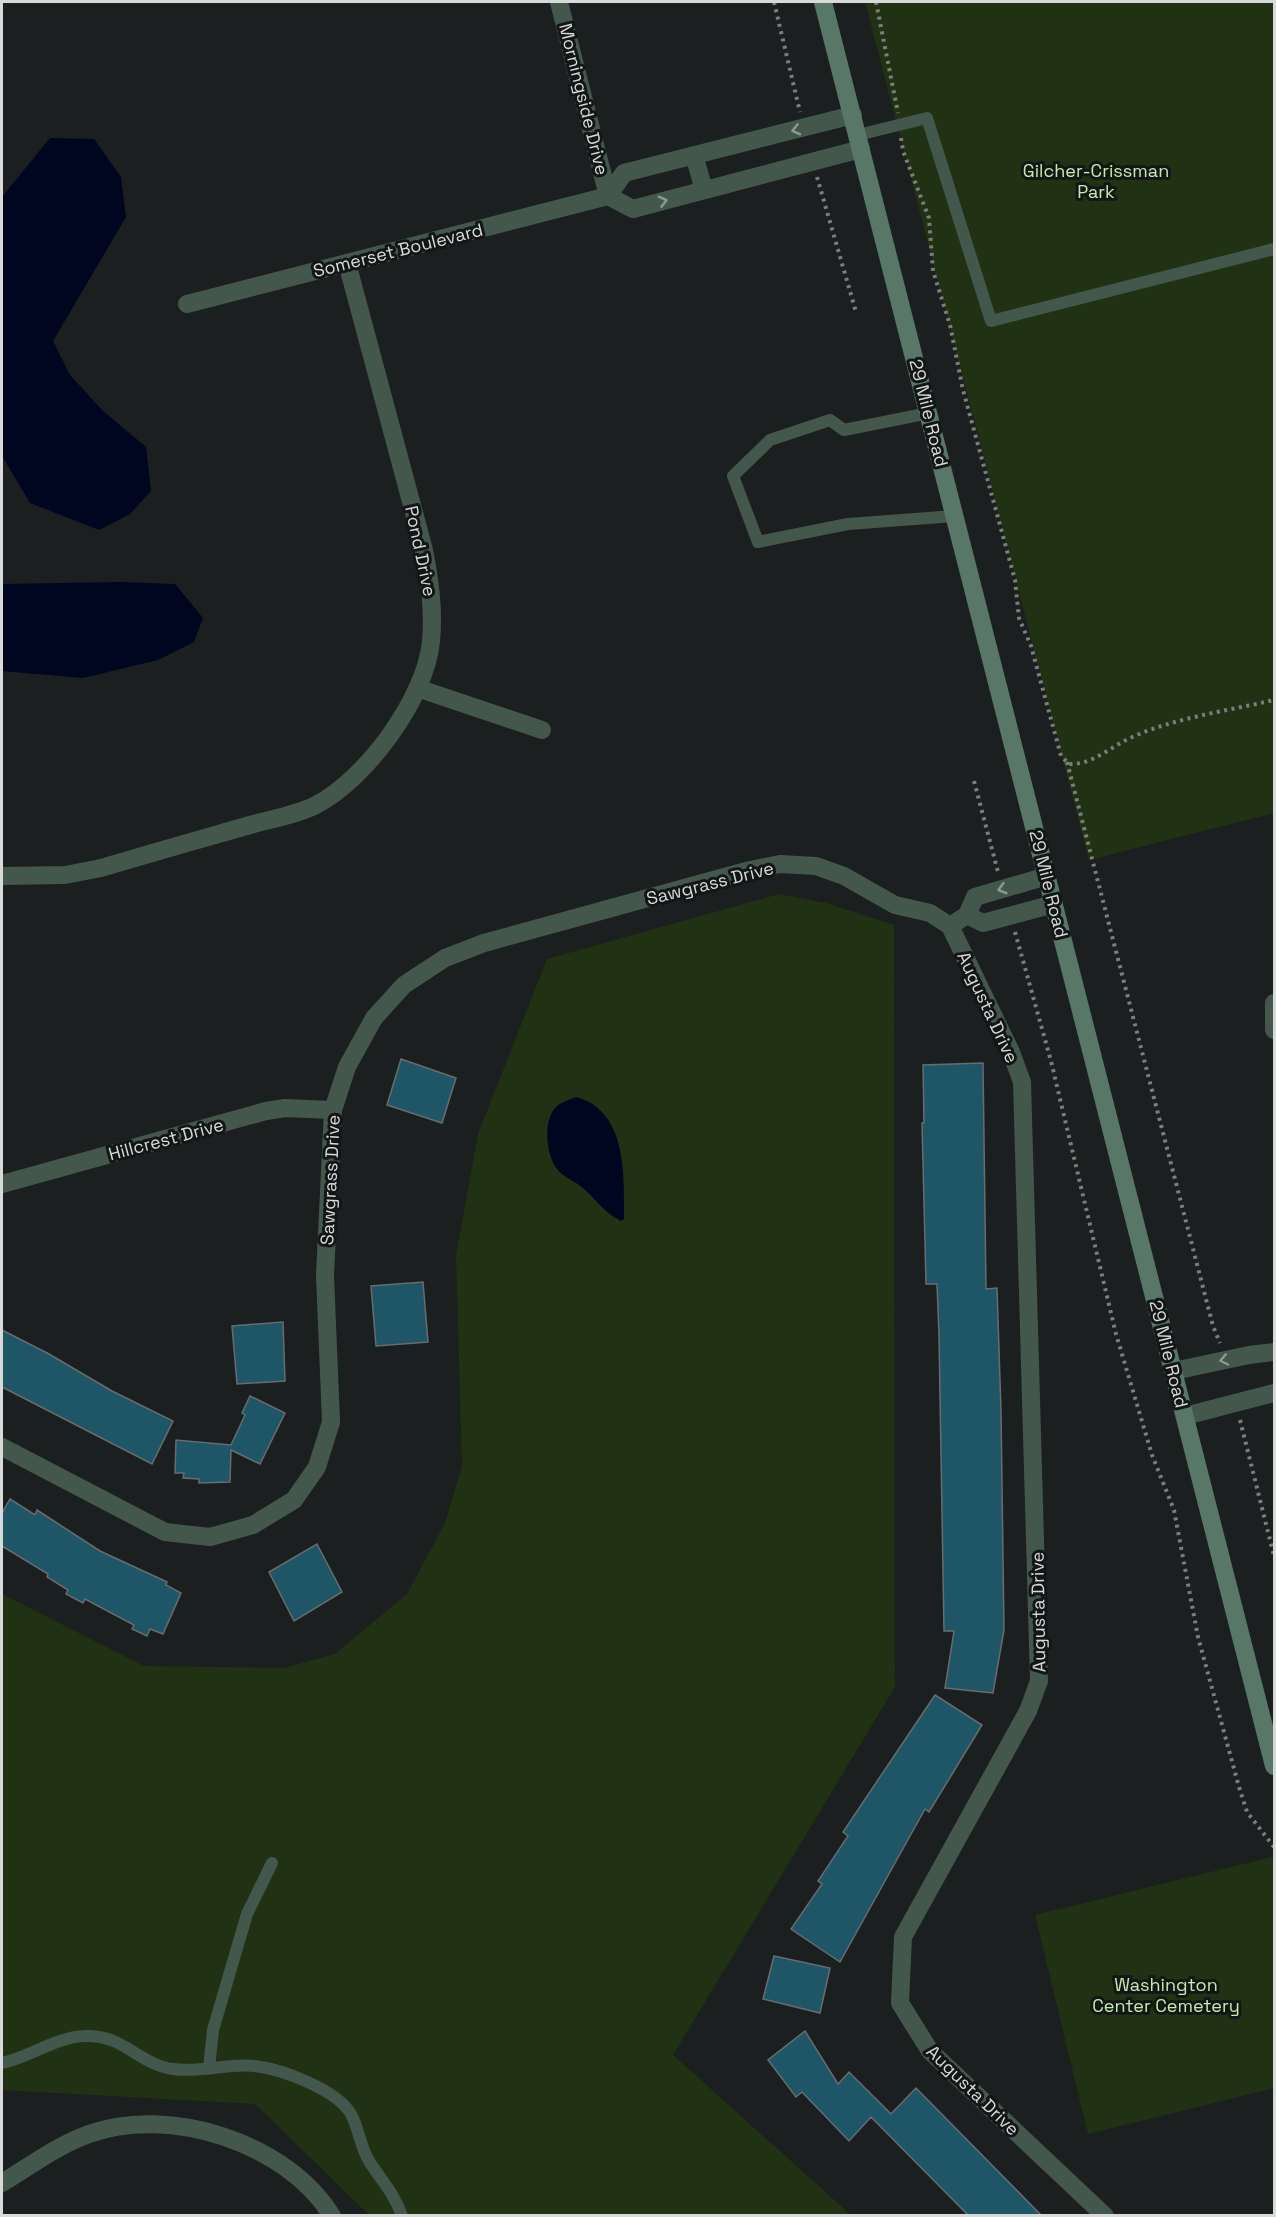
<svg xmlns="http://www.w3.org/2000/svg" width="1276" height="2217" font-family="'Space Grotesk',sans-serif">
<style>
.green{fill:#213113}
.water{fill:#000520}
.building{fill:#1e5668;stroke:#696c6e;stroke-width:1.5}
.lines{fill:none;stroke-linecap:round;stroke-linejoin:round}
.path{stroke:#7c7e7e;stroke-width:4;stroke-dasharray:3 4.5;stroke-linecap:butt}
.lane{stroke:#44574d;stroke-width:12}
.street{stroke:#44574d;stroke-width:18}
.secondary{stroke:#587768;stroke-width:18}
.oneway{stroke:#8e9894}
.labels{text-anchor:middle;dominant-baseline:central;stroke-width:6;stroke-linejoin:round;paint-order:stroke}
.street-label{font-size:18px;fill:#d8dada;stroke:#131616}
.park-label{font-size:18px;fill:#c6eba9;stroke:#131616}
</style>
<rect width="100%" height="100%" fill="#1c1f1f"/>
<path class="green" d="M865 2H1274V813L1089 860Z
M779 894 826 903 894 925 895 1687 673 2055 851 2215H369L255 2104 2 2090V1594L144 1666 284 1668 335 1654 407 1594 445 1523 462 1466 456 1255 478 1134 547 959Z
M1272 1857 1274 1869V2088L1088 2134 1035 1915Z"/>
<path class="water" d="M50 138 94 139 121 177 126 217 53 341 70 375 103 411 146 447 151 491 130 514 99 530 30 503 2 456V197Z
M121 582 175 584 203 618 194 642 158 660 83 678 2 671V584Z
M576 1097C628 1111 624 1177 624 1219L621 1221C602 1211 598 1201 583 1188 575 1181 564 1178 557 1169 546 1155 543 1122 555 1108 560 1102 569 1100 576 1097Z"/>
<path class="building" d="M401 1059 456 1078 442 1123 387 1105Z
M983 1063 986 1289 997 1288 1001 1411 1004 1630 993 1693 945 1688 954 1631H944L939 1336 937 1284H926L922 1123H924L923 1065Z
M423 1282 428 1342 376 1346 371 1286Z
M283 1322 285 1381 237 1384 232 1326Z
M2 1330 49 1354 112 1391 173 1421 152 1464 2 1387Z
M250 1396 285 1413 260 1464 231 1450 230 1482 199 1483V1479L183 1478 184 1473H175L176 1440 231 1445 245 1415 242 1413Z
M10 1499 35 1515 37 1510 100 1551 167 1582 166 1585 181 1593 163 1634 150 1629 147 1636 132 1629 134 1625 85 1599 83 1603 66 1594 68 1590 47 1577 48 1574 2 1546V1513Z
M317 1544 342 1592 294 1621 269 1572Z
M935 1695 982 1725 929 1812 925 1809 840 1962 791 1929 822 1884 818 1881 848 1836 843 1832Z
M774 1956 830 1968 820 2013 763 1999Z
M805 2031 838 2084 849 2072 891 2114 916 2088 1042 2216H969L871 2117 849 2141 802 2092 796 2097 768 2060Z"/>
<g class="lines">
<path class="path" d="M774 2 800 112
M876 2 898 113
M901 138 903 151 929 218 933 271 950 325 963 390 1015 580 1019 618 1031 646 1061 756 1069 764C1091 765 1108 749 1128 739 1172 718 1227 711 1274 700
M817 177 856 312
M1067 762 1213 1326 1220 1343
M974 781 998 872
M1015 932 1051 1061 1116 1334 1152 1455 1174 1510 1198 1637 1239 1787 1247 1812 1274 1847
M1240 1420 1274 1556"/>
<path class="lane" d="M858 135 927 118 991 321 1274 249
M929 413 844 430 830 420 770 440 733 476 758 542 848 524 955 516
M2 2063C39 2055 68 2025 111 2040 132 2048 149 2066 173 2069 200 2073 228 2063 255 2066 282 2069 337 2090 351 2114 359 2129 360 2146 369 2161 381 2180 394 2193 402 2216
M209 2068 213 2030 247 1914 272 1863"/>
<path class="street" d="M559 2 608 196
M694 155 704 190
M608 196 633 209 861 149
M187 304 608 196 624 173 853 115
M417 688 542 730
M2 876 65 875 101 868C151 853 201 839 250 825 271 819 297 815 316 805 366 779 426 698 431 641 434 610 430 581 424 550L347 263
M967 915 983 923 1054 904
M950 926 1011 1052 1022 1082 1039 1681 1028 1711 903 1937 900 2003 930 2051 1105 2216
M950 926 967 915 975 897 1047 876
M1274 1003V1030
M2 1184 266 1111 285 1108 333 1110
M1174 1371 1249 1355 1274 1352
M1185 1416 1274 1393
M2 1447 165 1532 210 1537 253 1525 294 1500 317 1467 331 1422 325 1275 333 1110 347 1067 374 1018 404 985 445 958 484 943 750 870 780 864 816 866 844 876 895 905 930 913 950 926
M2 2183C30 2166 58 2145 89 2134 170 2105 287 2143 332 2216"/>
<path class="secondary" d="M823 2 1274 1766"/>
</g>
<defs><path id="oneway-chevron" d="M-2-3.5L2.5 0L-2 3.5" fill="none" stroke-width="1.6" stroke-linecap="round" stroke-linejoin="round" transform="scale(1.5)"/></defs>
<g class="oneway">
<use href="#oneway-chevron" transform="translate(796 130) rotate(166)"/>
<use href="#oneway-chevron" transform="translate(663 201) rotate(-15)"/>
<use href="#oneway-chevron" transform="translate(1002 889) rotate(164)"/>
<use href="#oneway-chevron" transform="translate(1224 1360) rotate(168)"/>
</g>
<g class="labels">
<g class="street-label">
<text transform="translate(584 99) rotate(76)">Morningside Drive</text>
<text transform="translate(398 250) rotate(-14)">Somerset Boulevard</text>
<text transform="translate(929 413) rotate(76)">29 Mile Road</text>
<text transform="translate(421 551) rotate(78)">Pond Drive</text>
<text transform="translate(710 883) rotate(-14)">Sawgrass Drive</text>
<text transform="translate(1049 884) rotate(76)">29 Mile Road</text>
<text transform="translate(988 1007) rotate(65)">Augusta Drive</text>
<text transform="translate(166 1139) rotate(-15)">Hillcrest Drive</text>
<text transform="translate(330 1180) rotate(-87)">Sawgrass Drive</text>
<text transform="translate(1169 1354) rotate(76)">29 Mile Road</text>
<text transform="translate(1038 1612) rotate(-91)">Augusta Drive</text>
<text transform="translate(973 2090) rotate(44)">Augusta Drive</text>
</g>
<g class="park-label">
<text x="1096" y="170">Gilcher-Crissman<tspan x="1096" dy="21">Park</tspan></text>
<text x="1166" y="1984">Washington<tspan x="1166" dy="21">Center Cemetery</tspan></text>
</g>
</g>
<rect width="1276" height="2217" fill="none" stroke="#d8dada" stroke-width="6"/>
</svg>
